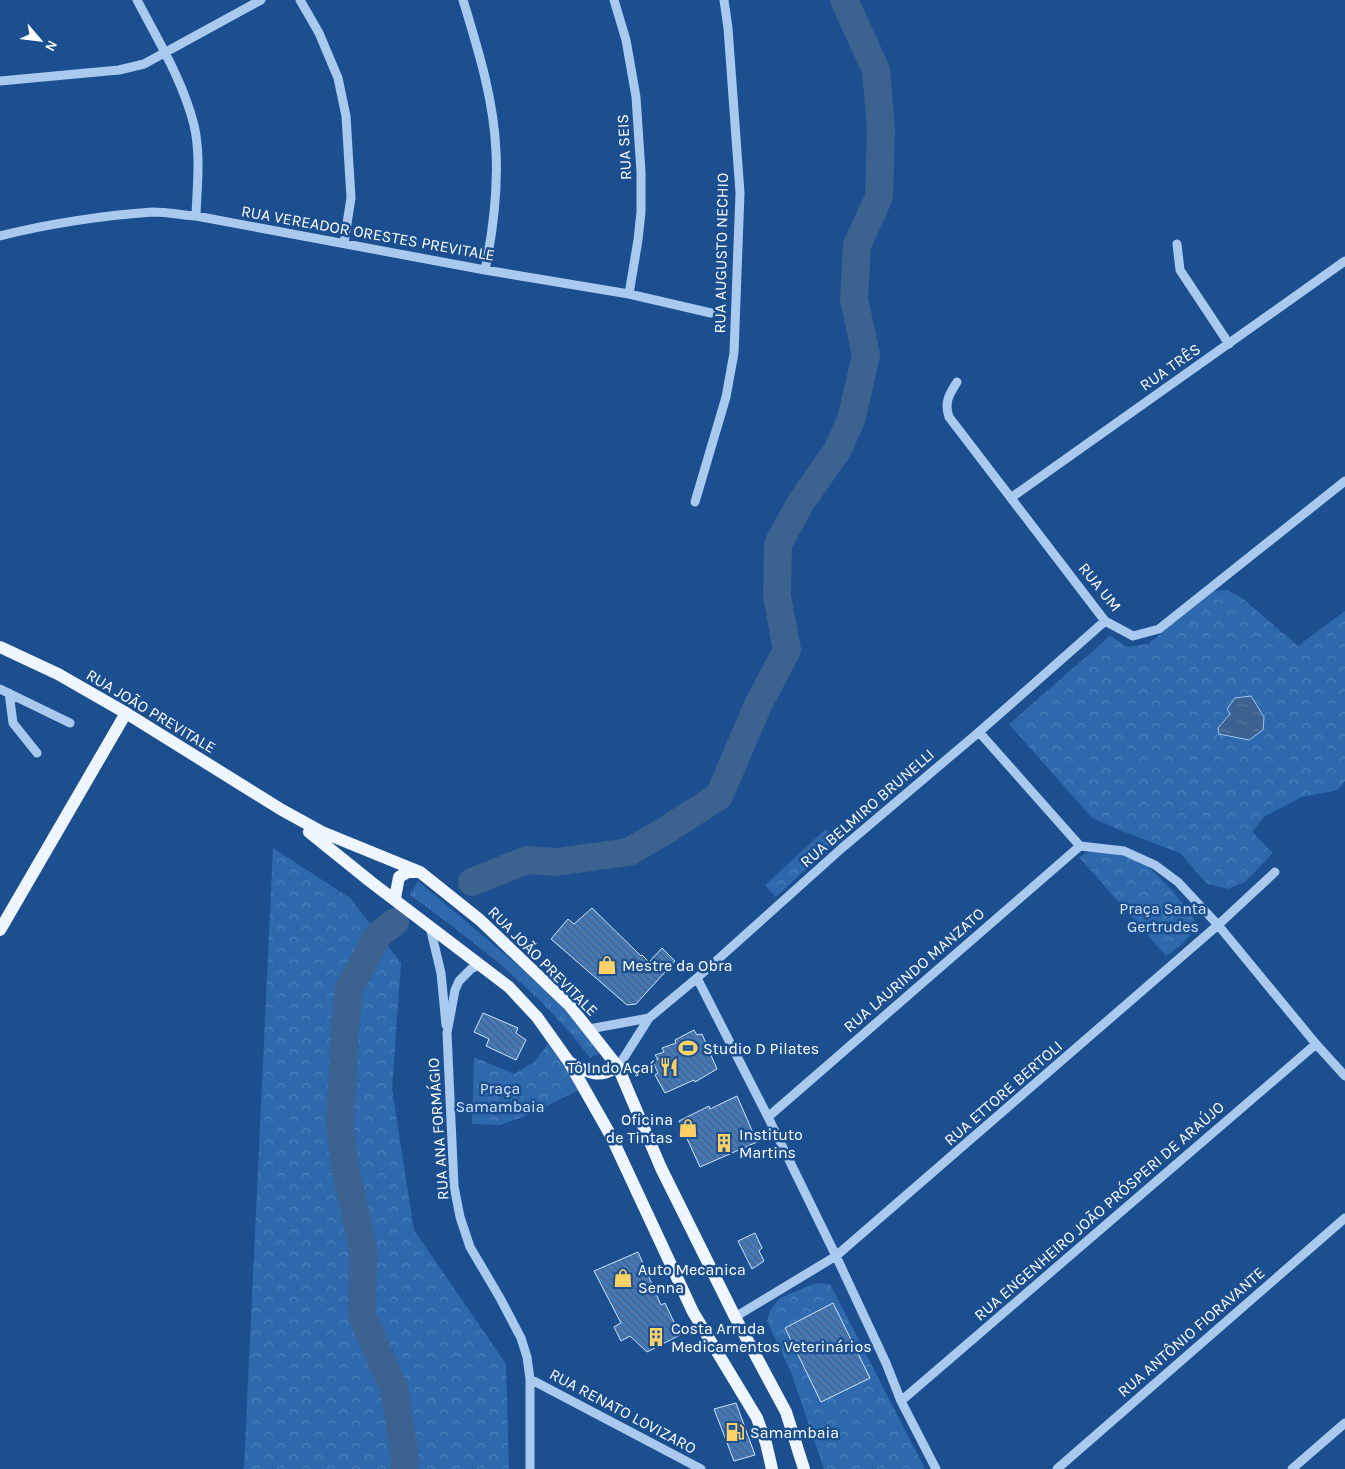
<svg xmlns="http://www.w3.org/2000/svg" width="1345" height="1469" font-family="Karla,sans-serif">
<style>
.grass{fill:url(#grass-tufts)}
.forest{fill:url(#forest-crowns)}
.water{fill:url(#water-ripples);stroke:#9cc4f0}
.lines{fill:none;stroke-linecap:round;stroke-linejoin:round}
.river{stroke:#3c6290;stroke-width:28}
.building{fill:url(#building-back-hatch);stroke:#cfe3fa}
.minor{stroke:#a9c9ee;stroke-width:9}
.major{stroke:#f0f6ff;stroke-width:12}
.labels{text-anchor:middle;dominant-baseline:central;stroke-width:5;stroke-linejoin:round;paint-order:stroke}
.street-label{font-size:16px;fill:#fff;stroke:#1b4f8f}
.park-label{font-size:16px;fill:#cfe3fa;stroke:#1b4f8f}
.poi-label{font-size:16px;fill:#fff;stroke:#1b4f8f;text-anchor:start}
</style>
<defs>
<pattern id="grass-tufts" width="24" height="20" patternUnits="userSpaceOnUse" patternTransform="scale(1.25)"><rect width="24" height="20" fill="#2e69ad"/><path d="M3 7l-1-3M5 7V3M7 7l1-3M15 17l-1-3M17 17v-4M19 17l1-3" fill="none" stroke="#4d80b9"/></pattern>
<pattern id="forest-crowns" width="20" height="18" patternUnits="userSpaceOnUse" patternTransform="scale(1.25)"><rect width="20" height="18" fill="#2e69ad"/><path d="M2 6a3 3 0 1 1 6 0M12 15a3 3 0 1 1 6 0" fill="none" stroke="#4d80b9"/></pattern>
<pattern id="water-ripples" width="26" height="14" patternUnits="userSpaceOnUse" patternTransform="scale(1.25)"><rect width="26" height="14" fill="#3c6290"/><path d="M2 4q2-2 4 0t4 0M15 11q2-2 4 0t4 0" fill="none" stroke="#597aa1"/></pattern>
<pattern id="building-back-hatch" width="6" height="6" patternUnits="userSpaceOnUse" patternTransform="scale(1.25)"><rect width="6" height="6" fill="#4478b7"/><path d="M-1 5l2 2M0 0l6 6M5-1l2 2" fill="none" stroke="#486282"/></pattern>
</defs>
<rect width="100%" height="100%" fill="#1b4f8f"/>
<path class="grass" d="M418 881 514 962 562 1006 600 1053 590 1058C541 992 476 943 410 895Z"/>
<path class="forest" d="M1227 590 1242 598 1298 646 1345 611V781L1338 790 1302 797 1265 816 1252 832 1273 853 1245 882 1228 889 1207 884 1180 853 1122 831 1092 818 1009 724 1110 636 1128 647 1148 644 1213 591Z
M826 829 836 841 776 897 765 885Z
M273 848 350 898 401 963 392 1089 414 1230 506 1364 509 1469H243L244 1468Z
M1097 851C1108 852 1134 857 1143 863 1160 875 1184 903 1195 921 1190 941 1181 945 1166 956L1079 857 1088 852Z
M548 1044 581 1089 528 1115 500 1125 472 1124 474 1057 514 1074 534 1062Z
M816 1283 830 1284 925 1469H824L791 1372 767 1321 770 1310 780 1298Z"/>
<path class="water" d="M1251 696 1264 717 1263 730 1249 740 1219 734 1218 728 1230 714 1227 709 1235 698Z"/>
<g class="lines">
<path class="river" d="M472 882 527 860 556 862 629 852 668 829 719 796 758 705 787 650 777 596 778 544 801 502 837 451 851 420 866 355 854 299 857 245 879 197 881 129 876 70 844 0
M395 922 378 935 349 989 345 1027 340 1126 345 1167 363 1248 362 1316 394 1388 405 1459 404 1469"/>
</g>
<path class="building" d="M592 908 641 956 642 955 649 962 662 948 675 961 636 1004 627 1005 551 939 568 919 574 924Z
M483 1013 518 1028 516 1033 526 1040 516 1060 486 1046 489 1039 474 1032Z
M694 1030 697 1035 702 1034 717 1069 695 1082 694 1080 665 1093 655 1075 658 1073 652 1060 658 1059 655 1055 664 1052 662 1048 676 1043 675 1040Z
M737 1096 757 1142 700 1167 679 1121 709 1106 710 1109Z
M755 1233 762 1248 759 1251 764 1261 752 1269 738 1241Z
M638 1252 661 1305 665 1303 680 1335 647 1352 630 1336 621 1341 614 1327 621 1323 594 1271Z
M833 1303 870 1378 821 1402 785 1328Z
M736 1403 755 1455 734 1461 714 1409Z"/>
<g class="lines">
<path class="minor" d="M137 0C158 40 183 81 194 125 201 155 197 186 196 216
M300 0 319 33 338 78 346 116 351 198 344 243
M463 0C478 49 494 100 496 152 498 192 493 231 485 270
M614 0 626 40 636 97 641 172V212L638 240 629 294
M0 81 119 70 144 64 261 0
M0 236C46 224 106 215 153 212 167 212 182 215 196 216L485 270 629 294 711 313
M1177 244 1180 270 1229 344
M957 382C949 395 944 402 949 417L1105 621 1133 636 1159 629 1345 481
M1012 497 1345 261
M695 502 726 397 734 353 740 193 728 28 724 0
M0 689 70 723
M9 693 13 723 37 753
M979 732 1080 846 1124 851 1155 865 1178 882 1218 925 1316 1044 1345 1076
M430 927 441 973 446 1025
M482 966H477L471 969 459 981 455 990 447 1033 454 1186 460 1217 470 1247 500 1298 521 1338 527 1357 530 1379V1469
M697 978 768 1117 836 1256 886 1363 901 1401 936 1469
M589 1029 649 1018
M618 1067 649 1018 697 978 842 848 979 732 1105 621
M768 1117 1080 846
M735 1317 836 1256 1218 925 1275 872
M530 1379 701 1469
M901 1401 1316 1044
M1057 1469 1345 1218
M1292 1469 1345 1423"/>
<path class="major" d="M0 647 58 674 126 713 282 810 322 832 420 872 480 920 570 1006 618 1067 661 1168 735 1317 786 1412 804 1469
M309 832 371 882 509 987 537 1017 569 1062 611 1136 693 1312 757 1418 766 1443 772 1469
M395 898 399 877 408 872H418
M0 930 126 713
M569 1062C589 1073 597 1079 618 1067"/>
</g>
<defs>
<g id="shop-bare" transform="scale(1.5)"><path d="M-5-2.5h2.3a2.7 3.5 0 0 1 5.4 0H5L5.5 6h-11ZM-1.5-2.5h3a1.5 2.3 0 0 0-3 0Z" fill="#ffd166" stroke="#1b4f8f" stroke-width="2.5" paint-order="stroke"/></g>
<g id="stadium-bare" transform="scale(1.5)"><path d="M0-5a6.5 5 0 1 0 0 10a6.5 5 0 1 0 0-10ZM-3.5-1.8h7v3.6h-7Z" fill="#ffd166" stroke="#1b4f8f" stroke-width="2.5" paint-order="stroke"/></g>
<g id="restaurant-bare" transform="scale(1.5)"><path d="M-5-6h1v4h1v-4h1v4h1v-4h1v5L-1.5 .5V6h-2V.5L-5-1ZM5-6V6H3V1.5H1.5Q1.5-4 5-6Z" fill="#ffd166" stroke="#1b4f8f" stroke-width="2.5" paint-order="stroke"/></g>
<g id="building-bare" transform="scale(1.5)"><path d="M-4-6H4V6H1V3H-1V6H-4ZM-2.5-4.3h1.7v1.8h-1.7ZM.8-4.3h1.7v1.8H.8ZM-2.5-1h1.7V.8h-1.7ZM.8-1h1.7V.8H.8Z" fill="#ffd166" stroke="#1b4f8f" stroke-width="2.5" paint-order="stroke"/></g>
<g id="fuel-bare" transform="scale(1.5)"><path d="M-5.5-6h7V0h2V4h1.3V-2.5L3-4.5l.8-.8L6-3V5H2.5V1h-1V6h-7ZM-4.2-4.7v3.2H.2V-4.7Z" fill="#ffd166" stroke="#1b4f8f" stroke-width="2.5" paint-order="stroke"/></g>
</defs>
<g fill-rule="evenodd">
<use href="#shop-bare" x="607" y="965"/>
<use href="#stadium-bare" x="688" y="1048"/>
<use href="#restaurant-bare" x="669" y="1067"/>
<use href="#shop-bare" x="688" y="1128"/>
<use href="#building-bare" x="724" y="1143"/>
<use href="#shop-bare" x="623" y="1278"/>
<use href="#building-bare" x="656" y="1337"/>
<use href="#fuel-bare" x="735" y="1432"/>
</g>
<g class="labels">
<g class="street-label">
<text transform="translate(624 147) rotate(-93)">RUA SEIS</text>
<text transform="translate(368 233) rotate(10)">RUA VEREADOR ORESTES PREVITALE</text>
<text transform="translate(721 253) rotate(-89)">RUA AUGUSTO NECHIO</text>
<text transform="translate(1170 367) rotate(-35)">RUA TRÊS</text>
<text transform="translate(1100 587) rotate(51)">RUA UM</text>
<text transform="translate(151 711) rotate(31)">RUA JOÃO PREVITALE</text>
<text transform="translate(867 808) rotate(-41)">RUA BELMIRO BRUNELLI</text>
<text transform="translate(543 961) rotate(45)">RUA JOÃO PREVITALE</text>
<text transform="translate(914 970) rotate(-41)">RUA LAURINDO MANZATO</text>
<text transform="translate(1003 1093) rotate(-41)">RUA ETTORE BERTOLI</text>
<text transform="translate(438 1129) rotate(-94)">RUA ANA FORMÁGIO</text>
<text transform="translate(1099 1211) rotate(-41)">RUA ENGENHEIRO JOÃO PRÓSPERI DE ARAÚJO</text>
<text transform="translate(1191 1332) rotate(-41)">RUA ANTÔNIO FIORAVANTE</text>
<text transform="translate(623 1411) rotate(28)">RUA RENATO LOVIZARO</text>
</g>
<g class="park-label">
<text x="1163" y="908">Praça Santa<tspan x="1163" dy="18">Gertrudes</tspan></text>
<text x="500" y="1088">Praça<tspan x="500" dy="18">Samambaia</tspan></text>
</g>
<g class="poi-label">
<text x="622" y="965">Mestre da Obra</text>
<text x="703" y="1048">Studio D Pilates</text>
<text x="654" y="1067" text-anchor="end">Tô Indo Açaí</text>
<text x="673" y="1119" text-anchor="end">Oficina<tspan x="673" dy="18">de Tintas</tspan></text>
<text x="739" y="1134">Instituto<tspan x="739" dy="18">Martins</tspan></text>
<text x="638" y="1269">Auto Mecanica<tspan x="638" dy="18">Senna</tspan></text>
<text x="671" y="1328">Costa Arruda<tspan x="671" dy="18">Medicamentos Veterinários</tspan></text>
<text x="750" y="1432">Samambaia</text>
</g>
</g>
<g transform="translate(40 40) rotate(118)" stroke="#1b4f8f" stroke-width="4" paint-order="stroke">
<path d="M0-4L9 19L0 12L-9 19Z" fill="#ffffff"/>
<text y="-8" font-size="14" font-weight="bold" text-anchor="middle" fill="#ffffff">N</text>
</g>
</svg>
